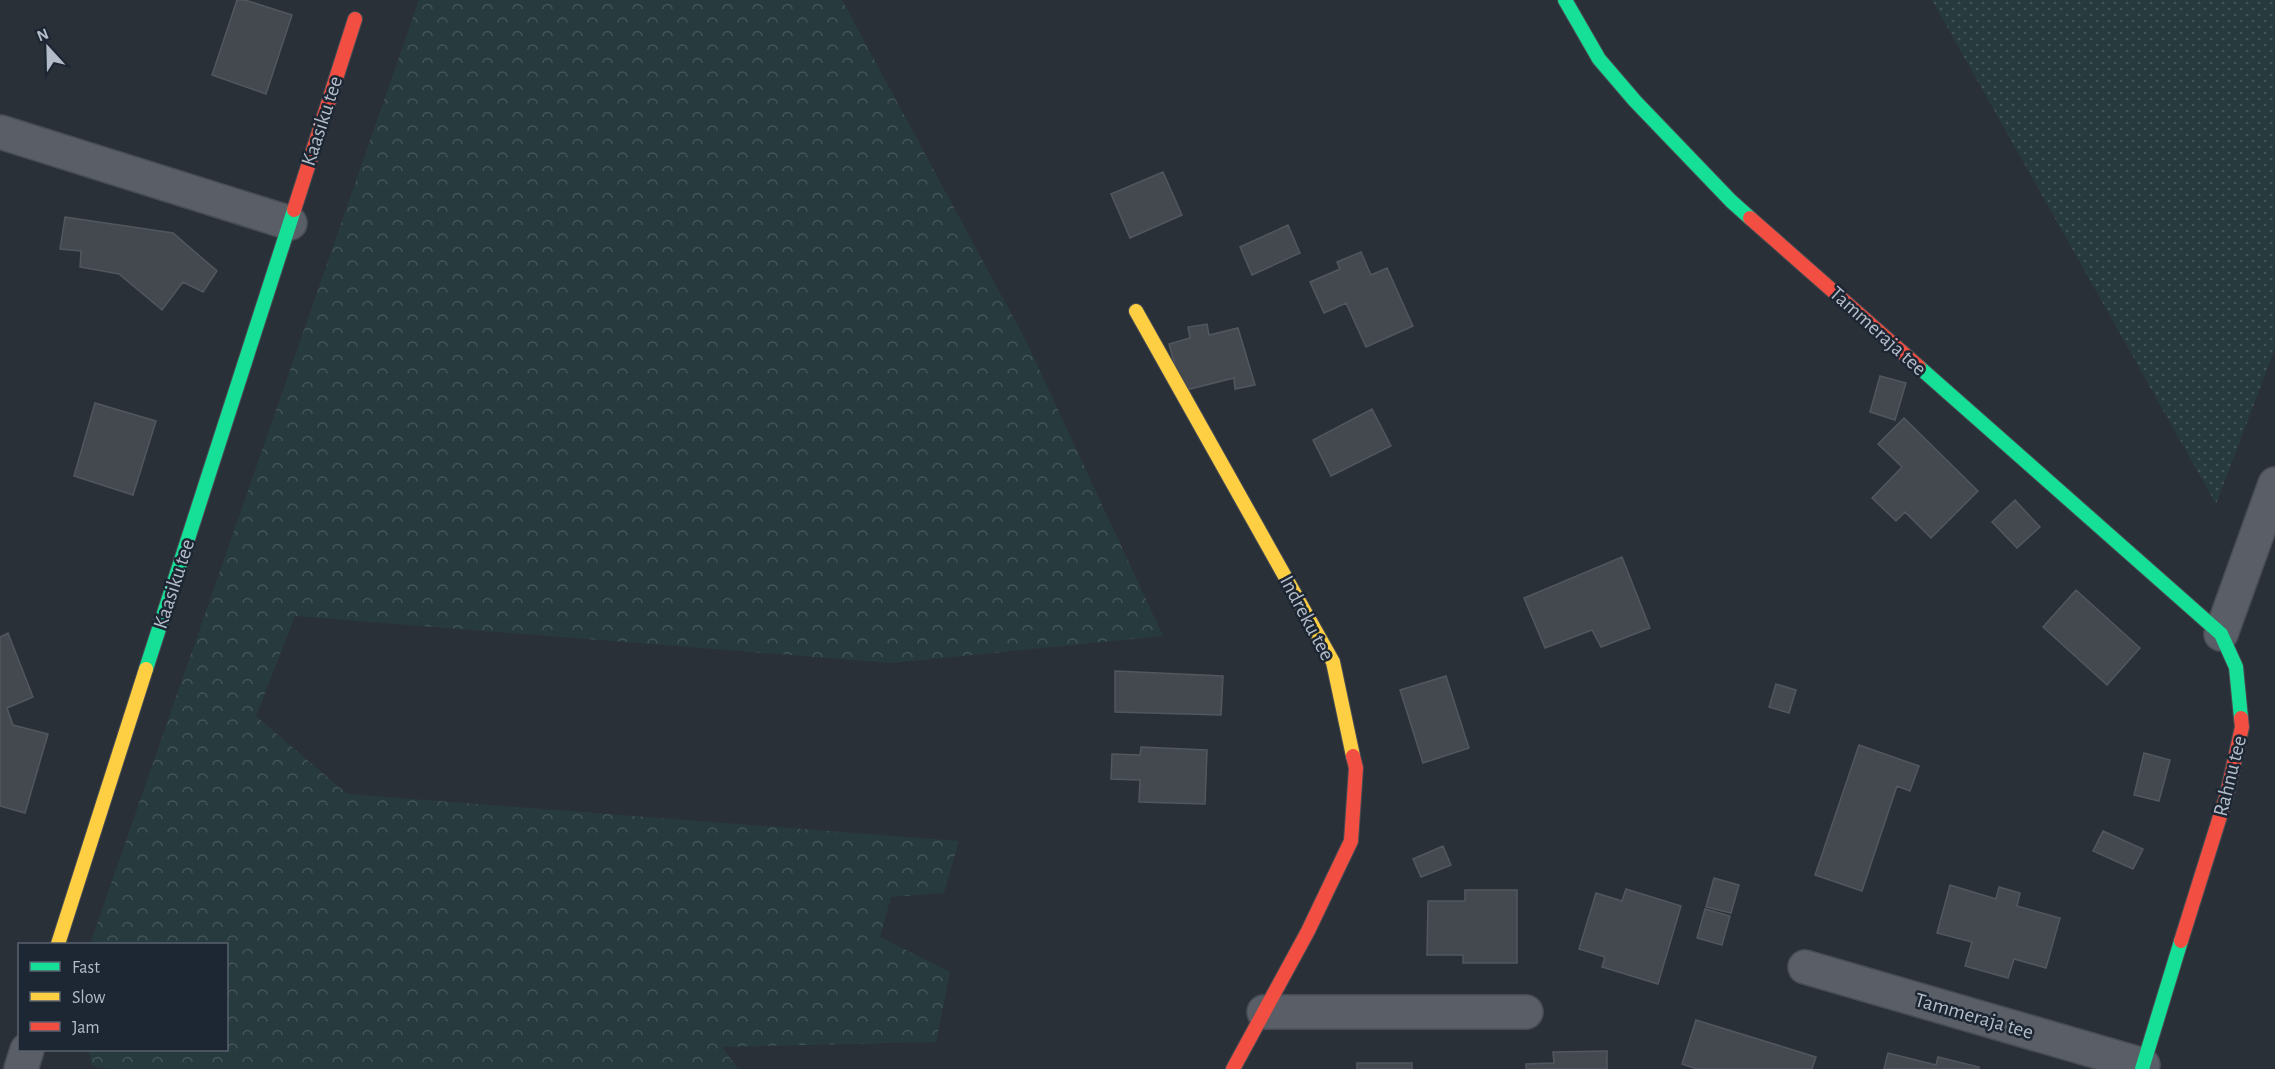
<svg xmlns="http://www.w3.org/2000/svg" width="2275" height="1069" font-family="'Alegreya Sans',sans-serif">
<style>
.grass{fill:url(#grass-dots)}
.forest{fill:url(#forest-crowns)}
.building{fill:#444950;stroke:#52575f;stroke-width:1.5}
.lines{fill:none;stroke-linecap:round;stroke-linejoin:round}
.street-casing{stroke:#484c53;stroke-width:36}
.fast-casing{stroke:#484c53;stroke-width:16}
.slow-casing{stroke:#484c53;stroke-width:16}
.jam-casing{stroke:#484c53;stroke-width:16}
.street{stroke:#5a5e66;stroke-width:33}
.fast{stroke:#16e098;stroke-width:14}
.slow{stroke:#ffcf43;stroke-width:14}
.jam{stroke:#f24e42;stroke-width:14}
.labels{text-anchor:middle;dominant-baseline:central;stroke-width:5;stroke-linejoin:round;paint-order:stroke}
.street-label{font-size:21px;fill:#b4bcc9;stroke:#1d2633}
</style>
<defs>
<pattern id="grass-dots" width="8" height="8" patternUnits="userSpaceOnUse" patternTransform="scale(1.5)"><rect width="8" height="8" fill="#273a3e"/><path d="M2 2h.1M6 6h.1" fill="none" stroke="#445559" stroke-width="1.8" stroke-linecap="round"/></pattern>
<pattern id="forest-crowns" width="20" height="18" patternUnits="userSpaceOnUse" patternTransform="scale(1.5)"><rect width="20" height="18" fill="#273a3e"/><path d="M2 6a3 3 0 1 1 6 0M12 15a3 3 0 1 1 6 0" fill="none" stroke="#445559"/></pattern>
</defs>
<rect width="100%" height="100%" fill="#2a3038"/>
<path class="grass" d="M1932 0H2275V349L2216 504Z"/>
<path class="forest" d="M419 0H842L1027 343 1163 636 891 663 295 616 256 716 347 794 959 841 944 893 891 897 880 937 950 972 936 1042 722 1047 738 1069H109L92 1066 88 1050H226V944H90Z"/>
<path class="building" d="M237 0H245L292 15 266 94 212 75Z
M1163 172 1182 215 1130 238 1111 194Z
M65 217 173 233 217 271 203 292 183 282 162 310 119 274 80 267 81 251 60 249Z
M1288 225 1300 253 1252 275 1240 247Z
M1361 252 1371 275 1387 268 1413 326 1366 347 1346 303 1324 313 1310 282 1340 269 1337 262Z
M1207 324 1209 335 1238 328 1255 385 1235 389 1234 378 1182 391 1169 344 1190 338 1188 327Z
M1880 376 1906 383 1895 420 1870 412Z
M95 403 156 421 133 495 74 476Z
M1372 409 1391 446 1331 476 1313 440Z
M1904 418 1978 491 1931 538 1905 512 1896 521 1872 498 1902 467 1878 444Z
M2015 500 2040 527 2017 548 1992 522Z
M1622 557 1650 628 1601 647 1592 630 1545 648 1524 598Z
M2076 590 2140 648 2107 685 2043 627Z
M8 633 33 697 7 708 13 725 48 734 25 813 0 806V637Z
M1115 671 1223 676 1221 715 1115 712Z
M1446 676 1469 748 1423 763 1400 690Z
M1776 684 1796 690 1789 713 1769 707Z
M1859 745 1919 766 1910 791 1897 786 1862 891 1815 875Z
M1141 747 1207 750 1205 804 1139 802 1140 780 1111 779 1112 754 1140 755Z
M2144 753 2170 760 2159 801 2134 795Z
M2103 831 2143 849 2133 869 2093 851Z
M1443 846 1451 865 1421 877 1413 859Z
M1714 878 1739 885 1731 913 1706 907Z
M1950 885 1996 899 1999 887 2020 893 2017 906 2060 918 2046 968 2014 959 2008 978 1965 966 1972 942 1937 933Z
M1626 889 1681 906 1658 984 1602 967 1605 957 1579 949 1596 893 1622 901Z
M1465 890H1517V963H1463V955H1427L1428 901H1465Z
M1705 909 1730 916 1722 945 1697 938Z
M1696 1020 1816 1057 1812 1069H1697L1682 1064Z
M1607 1051V1069H1526V1064L1554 1063 1553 1052Z
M1888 1053 1936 1065 1938 1057 1979 1067V1069H1884Z
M1357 1063H1412V1069H1357Z"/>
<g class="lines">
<g class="street-casing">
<path id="street" d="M0 132 290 223
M2221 634 2275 484
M1805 967 2143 1065
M1264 1012H1526
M21 1069 27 1050"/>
</g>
<g class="fast-casing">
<path id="fast" d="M1565 0 1599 59 1635 101 1731 201 1750 218
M1919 367 2221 634 2236 667 2241 718
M146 669 294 210
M2142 1069 2181 941"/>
</g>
<g class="slow-casing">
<path id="slow" d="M1136 311 1333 662 1353 756
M58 944 146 669"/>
</g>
<g class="jam-casing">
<path id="jam" d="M294 210 355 19
M1750 218 1919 367
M2181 941 2227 794 2242 727 2241 718
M1233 1069 1308 931 1351 841 1356 768 1353 756"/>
</g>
<use href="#street" class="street"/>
<use href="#fast" class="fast"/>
<use href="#slow" class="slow"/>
<use href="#jam" class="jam"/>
</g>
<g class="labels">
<g class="street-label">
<text transform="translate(322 121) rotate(-72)">Kaasiku tee</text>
<text transform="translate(1878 331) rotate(42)">Tammeraja tee</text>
<text transform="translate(174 584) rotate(-72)">Kaasiku tee</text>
<text transform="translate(1307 618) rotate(62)">Indreku tee</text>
<text transform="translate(2230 776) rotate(-76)">Rahnu tee</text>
<text transform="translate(1974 1016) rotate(16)">Tammeraja tee</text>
</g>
</g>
<rect x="18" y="943" width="210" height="108" fill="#1d2633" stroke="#59626f" stroke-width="1.5"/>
<rect x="30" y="962" width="30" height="9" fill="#16e098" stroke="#59626f" stroke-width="1.5"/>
<text x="72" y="973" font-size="18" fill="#b4bcc9">Fast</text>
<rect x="30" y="992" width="30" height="9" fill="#ffcf43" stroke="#59626f" stroke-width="1.5"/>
<text x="72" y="1003" font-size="18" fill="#b4bcc9">Slow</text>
<rect x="30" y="1022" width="30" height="9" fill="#f24e42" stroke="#59626f" stroke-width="1.5"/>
<text x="72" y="1033" font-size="18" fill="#b4bcc9">Jam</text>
<g transform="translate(48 48) rotate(338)" stroke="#1d2633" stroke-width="4.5" paint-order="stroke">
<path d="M0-4.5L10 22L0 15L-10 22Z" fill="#b4bcc9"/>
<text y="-9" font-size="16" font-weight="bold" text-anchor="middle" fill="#b4bcc9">N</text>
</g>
</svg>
